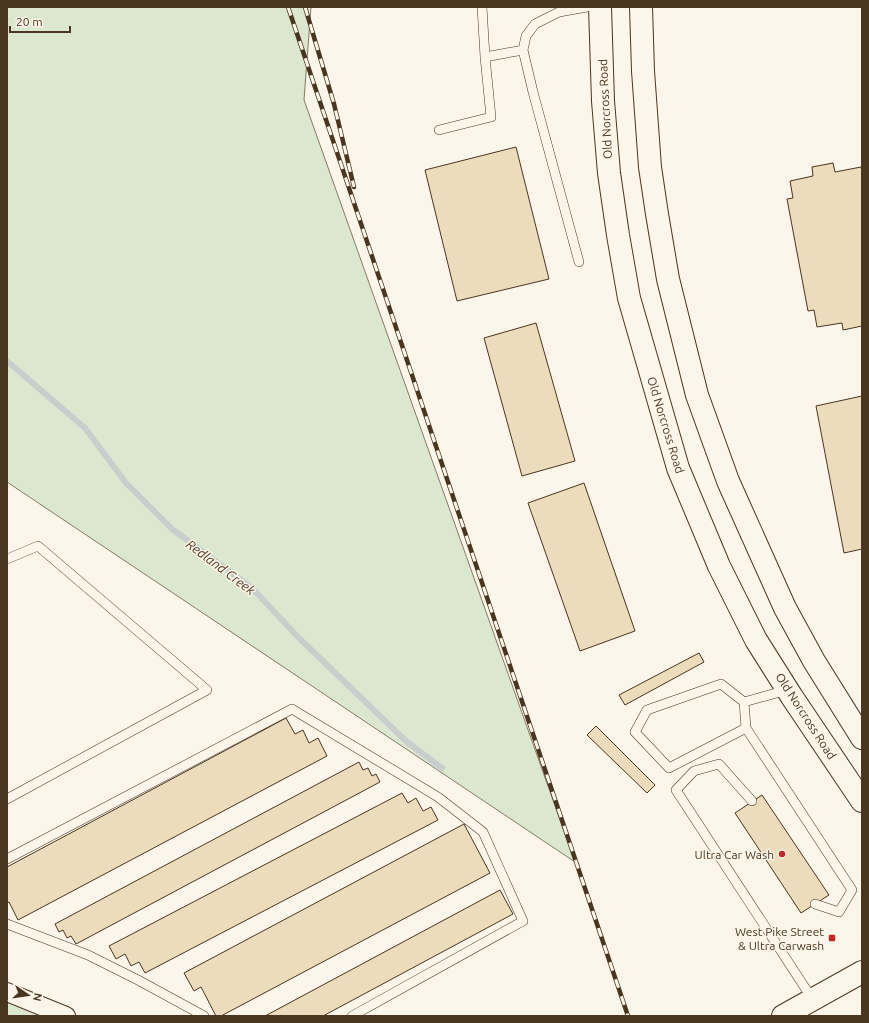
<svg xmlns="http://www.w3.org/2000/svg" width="869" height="1023" font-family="Ubuntu,sans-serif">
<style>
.green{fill:#dce7d0;stroke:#887966}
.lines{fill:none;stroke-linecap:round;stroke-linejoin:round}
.stream{stroke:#c9cecd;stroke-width:6}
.building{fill:#ecdcbc;stroke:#4a3520}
.service-casing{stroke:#4a3520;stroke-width:10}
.minor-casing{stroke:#4a3520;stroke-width:20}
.secondary-casing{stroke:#4a3520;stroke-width:24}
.primary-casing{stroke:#4a3520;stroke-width:24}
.service{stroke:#fbf6e9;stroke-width:9}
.minor{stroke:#fbf6e9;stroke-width:18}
.secondary{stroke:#fbf6e9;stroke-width:22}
.primary{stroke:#fbf6e9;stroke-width:22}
.rail-casing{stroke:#4a3520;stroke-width:4.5}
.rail{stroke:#fbf6e9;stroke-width:3;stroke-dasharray:9;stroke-linecap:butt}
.poi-dot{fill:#c62828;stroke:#fbf6e9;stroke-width:1.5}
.labels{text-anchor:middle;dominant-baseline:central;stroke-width:3;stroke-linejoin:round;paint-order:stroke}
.street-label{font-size:12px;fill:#4a3520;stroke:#fbf6e9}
.poi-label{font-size:12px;fill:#4a3520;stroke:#fbf6e9;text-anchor:end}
.water-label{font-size:13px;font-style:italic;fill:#4a3520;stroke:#fbf6e9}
</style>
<rect width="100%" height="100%" fill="#fbf6e9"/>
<path class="green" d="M7 7H311L304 100 575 862 7 482Z
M7 997 62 1016H7Z"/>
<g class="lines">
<path class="stream" d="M7 361 85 428 126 483 172 529 252 588 298 637 407 742 442 768"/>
</g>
<path class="building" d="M516 147 549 279 457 301 425 170Z
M833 163 835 172 861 167 862 172V326L843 330 842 323 817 327 814 310 808 311 787 199 793 198 790 181 813 176 812 167Z
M536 323 575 461 522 476 484 338Z
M862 396V549L844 553 816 406Z
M584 483 635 631 580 651 528 503Z
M699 653 704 662 625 705 619 695Z
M286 718 295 734 303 730 309 743 318 738 327 756 18 920 9 902 7 903V867Z
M596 726 655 785 647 793 587 735Z
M359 762 363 770 368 768 372 776 376 774 380 782 76 944 71 936 67 938 63 930 59 932 55 924Z
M402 793 408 803 416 798 423 811 431 807 438 820 145 973 139 962 131 966 125 954 116 959 109 946Z
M762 795 829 895 801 913 735 813Z
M464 824 490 873 221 1016H216L201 987 194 991 184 973Z
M500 890 513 914 323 1016H265Z"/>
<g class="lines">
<g class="service-casing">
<path id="service" d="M482 7 485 57 523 50
M439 130 491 117 485 57
M579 262 533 92 523 50 526 36 535 24 559 12 587 7
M7 559 38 546 207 690 7 799
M787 690 744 702 721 684 647 710 635 732 669 768 746 728 852 890 839 912 815 904
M744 702 746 728
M752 801 719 764 694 771 676 790 813 1000
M7 859 292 709 438 797 483 832 523 921 352 1016
M7 924 88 955 138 980 204 1016"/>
</g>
<g class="minor-casing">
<path id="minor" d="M7 992 66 1016"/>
</g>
<g class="secondary-casing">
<path id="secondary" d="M600 7 603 101 609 173 618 235 629 298 678 468 719 566 756 640 792 697 862 801
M641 7 643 71 650 167 657 214 668 279 697 395 728 481 785 608 814 661 862 738"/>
</g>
<g class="primary-casing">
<path id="primary" d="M783 1016 862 972"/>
</g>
<use href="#service" class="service"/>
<use href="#minor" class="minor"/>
<use href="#secondary" class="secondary"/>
<use href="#primary" class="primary"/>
<g class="rail-casing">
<path id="rail" d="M288 7 628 1016
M305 7 334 104 354 187"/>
</g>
<use href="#rail" class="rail"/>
</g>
<g class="poi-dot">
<circle cx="782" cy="854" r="4"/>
<rect x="828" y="934" width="8" height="8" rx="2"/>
</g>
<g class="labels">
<g class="street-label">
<text transform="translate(605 109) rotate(-93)">Old Norcross Road</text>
<text transform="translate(666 425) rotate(73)">Old Norcross Road</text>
<text transform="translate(806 716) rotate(57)">Old Norcross Road</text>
</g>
<g class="poi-label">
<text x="774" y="854">Ultra Car Wash</text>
<text x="824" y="931">West Pike Street<tspan x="824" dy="14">&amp; Ultra Carwash</tspan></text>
</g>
<g class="water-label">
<text transform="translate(221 567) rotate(37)">Redland Creek</text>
</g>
</g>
<rect width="869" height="1023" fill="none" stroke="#4a3520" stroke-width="16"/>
<g transform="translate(28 995) rotate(103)" stroke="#fbf6e9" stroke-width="3" paint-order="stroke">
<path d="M0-3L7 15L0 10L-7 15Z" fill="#4a3520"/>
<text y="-6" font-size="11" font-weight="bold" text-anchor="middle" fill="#4a3520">N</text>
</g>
<path d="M10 26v6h60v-6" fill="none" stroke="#4a3520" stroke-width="2"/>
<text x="16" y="26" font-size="12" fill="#4a3520" stroke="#fbf6e9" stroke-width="3" paint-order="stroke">20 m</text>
</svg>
